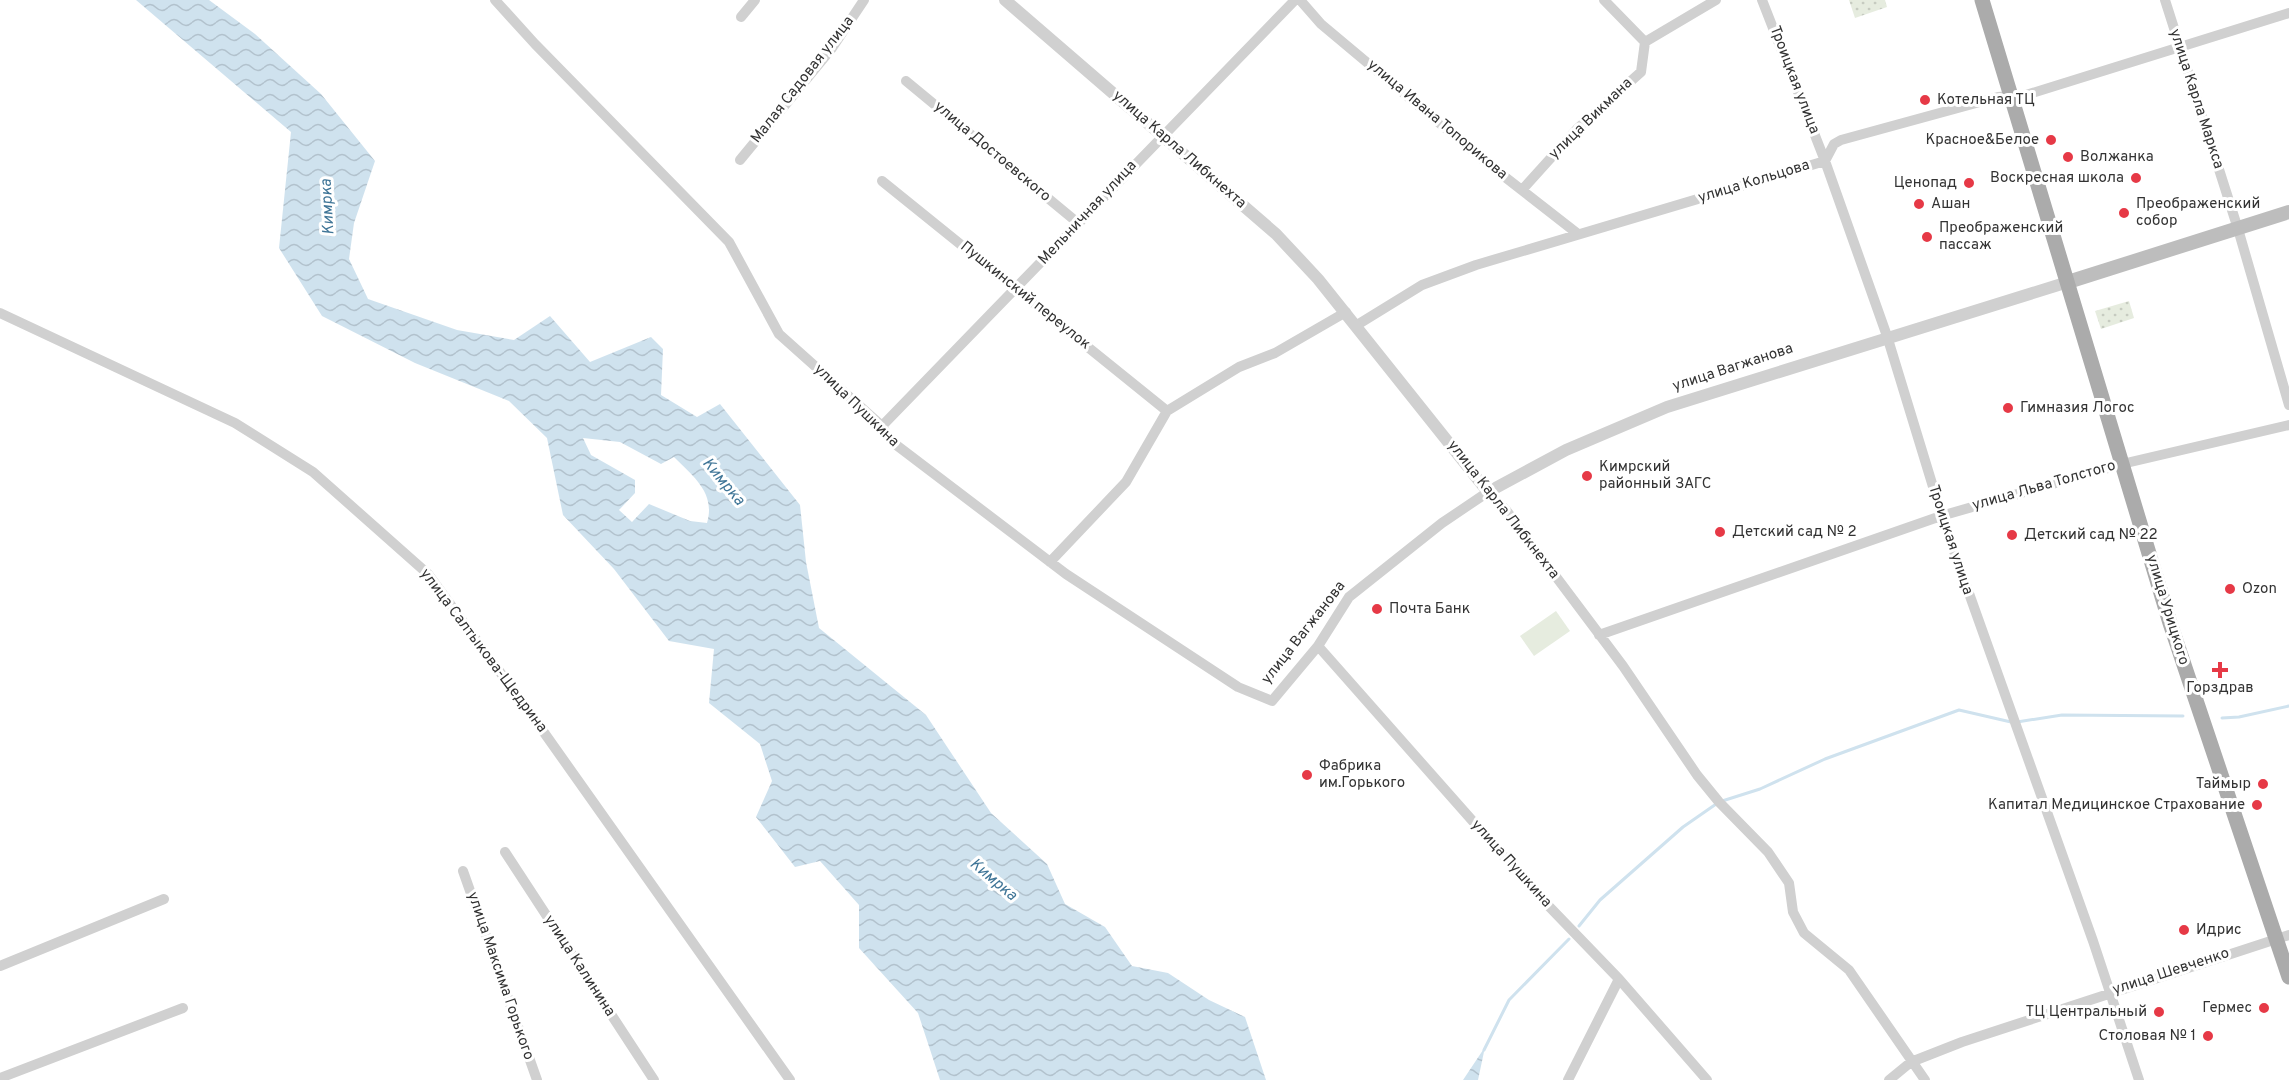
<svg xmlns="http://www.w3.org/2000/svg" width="2289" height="1080" font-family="Overpass,sans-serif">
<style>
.grass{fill:#e6ecdf}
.park{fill:url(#park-dots)}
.water{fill:url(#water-waves);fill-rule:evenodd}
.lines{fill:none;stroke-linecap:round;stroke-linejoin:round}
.stream{stroke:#cfe2ee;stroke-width:3}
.minor{stroke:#d0d0d0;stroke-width:10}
.tertiary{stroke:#d0d0d0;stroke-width:12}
.secondary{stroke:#bdbdbd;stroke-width:14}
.primary{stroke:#ababab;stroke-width:15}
.poi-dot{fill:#e63946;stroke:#fff;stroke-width:2}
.labels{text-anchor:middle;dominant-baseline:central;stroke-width:6;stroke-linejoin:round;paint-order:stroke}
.street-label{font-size:15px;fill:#333;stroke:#fff}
.poi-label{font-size:15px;fill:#333;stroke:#fff;text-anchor:start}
.water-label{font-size:16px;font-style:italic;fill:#3f7597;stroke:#fff}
</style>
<defs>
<pattern id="park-dots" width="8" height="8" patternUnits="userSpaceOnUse" patternTransform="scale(1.5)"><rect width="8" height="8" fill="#e6ecdf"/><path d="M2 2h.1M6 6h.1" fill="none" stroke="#c6cbc0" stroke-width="1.8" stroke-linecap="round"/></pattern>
<pattern id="water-waves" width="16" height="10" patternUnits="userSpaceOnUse" patternTransform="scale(1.5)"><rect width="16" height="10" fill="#cfe2ee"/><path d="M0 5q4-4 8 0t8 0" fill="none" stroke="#b2c2cd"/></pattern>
</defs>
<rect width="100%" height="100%" fill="#fff"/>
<path class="grass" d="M1556 611 1570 631 1534 656 1520 636Z"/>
<path class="park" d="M1849 0H1885L1887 7 1855 18Z
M2129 301 2134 318 2101 329 2095 311Z"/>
<path class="water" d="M136 0H209L255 34 321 94 375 161 354 223 349 259 368 299 457 330 514 340 550 316 590 362 651 337 663 349 661 395 697 417 720 404 800 505 806 562 819 628 926 715 991 813 1047 864 1065 904 1105 927 1132 966 1168 973 1209 1000 1245 1017 1266 1080H940L918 1013 859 948V905L820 861 795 867 756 817 772 781 760 744 709 703 714 649 669 641 614 569 563 515 547 438 509 401 415 363 322 316 279 248 291 132ZM583 438 620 442 661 464 674 457C693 476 716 493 707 523L690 521 649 504 632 522 619 510 635 493V480L591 455Z
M1485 1047 1478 1080H1463Z"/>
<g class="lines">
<path class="stream" d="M2222 718 2239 717 2289 706
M2017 722 2062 715 2183 716
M1579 926 1600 900 1683 827 1719 802 1760 789 1825 759 1959 710 2011 722
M1484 1050 1509 1000 1569 939"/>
<path class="minor" d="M495 0 535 44 729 242 779 334 882 426 891 441 1066 574 1238 687 1272 701 1318 646 1349 597 1442 523 1488 492 1506 510 1623 666 1697 775 1719 802 1768 852 1789 883 1793 912 1804 933 1849 970 1925 1080
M1300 0 1321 24 1487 163 1578 234
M1604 0 1645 42
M1762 0 1825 161 1887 336 1945 526 2093 941 2139 1080
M2165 0 2238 229 2289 405
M741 17 755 0
M1645 42 1716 0
M906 81 1078 223
M740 160 832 48 864 0
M882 181 1167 411
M1522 190 1577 129 1641 72 1645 42
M0 313 235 423 313 472 428 574 538 724 790 1080
M1357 325 1422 285 1476 265 1825 161 1834 144 1841 140 1998 97 2026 95 2289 13
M882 426 1295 0
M1050 562 1126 482 1167 411 1239 367 1275 353 1346 312
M1599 635 1941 516 2122 464 2289 425
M1318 646 1538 895 1619 979 1707 1080
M505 852 654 1080
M463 871 537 1080
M0 966 164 899
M0 1078 183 1008
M1568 1080 1619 979
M1889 1080 1911 1062 1962 1042 2289 935"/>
<path class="tertiary" d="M1005 0 1276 234 1318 279 1488 492 1566 450 1667 407 2068 282"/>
<path class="secondary" d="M2068 282 2289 212"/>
<path class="primary" d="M1982 0 2170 623 2289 977"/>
</g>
<g class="poi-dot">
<circle cx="1925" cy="100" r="6"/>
<circle cx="2051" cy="140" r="6"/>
<circle cx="2068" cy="157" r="6"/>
<circle cx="2136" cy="178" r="6"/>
<circle cx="1969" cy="183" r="6"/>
<circle cx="1919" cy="204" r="6"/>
<circle cx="2124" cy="213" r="6"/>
<circle cx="1927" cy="237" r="6"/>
<circle cx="2008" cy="408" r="6"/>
<circle cx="1587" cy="476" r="6"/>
<circle cx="1720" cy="532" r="6"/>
<circle cx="2012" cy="535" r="6"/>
<circle cx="2230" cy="589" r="6"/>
<circle cx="1377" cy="609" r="6"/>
<path d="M2217 661h6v6h6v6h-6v6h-6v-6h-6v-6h6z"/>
<circle cx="1307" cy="775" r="6"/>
<circle cx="2263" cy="784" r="6"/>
<circle cx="2257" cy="805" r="6"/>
<circle cx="2184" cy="930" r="6"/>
<circle cx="2264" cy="1008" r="6"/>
<circle cx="2159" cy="1012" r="6"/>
<circle cx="2208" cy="1036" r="6"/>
</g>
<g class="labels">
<g class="street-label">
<text transform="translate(803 80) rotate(-52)">Малая Садовая улица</text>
<text transform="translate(1794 80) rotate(69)">Троицкая улица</text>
<text transform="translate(2196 99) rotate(72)">улица Карла Маркса</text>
<text transform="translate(1591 119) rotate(-44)">улица Викмана</text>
<text transform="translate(1437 120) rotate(40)">улица Ивана Топорикова</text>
<text transform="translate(1179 150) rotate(41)">улица Карла Либкнехта</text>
<text transform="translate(992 152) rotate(40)">улица Достоевского</text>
<text transform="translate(1754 182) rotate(-17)">улица Кольцова</text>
<text transform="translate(1088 213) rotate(-47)">Мельничная улица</text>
<text transform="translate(1025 296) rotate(39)">Пушкинский переулок</text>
<text transform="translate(1733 368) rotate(-18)">улица Вагжанова</text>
<text transform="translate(856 406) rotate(44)">улица Пушкина</text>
<text transform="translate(2044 486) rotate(-16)">улица Льва Толстого</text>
<text transform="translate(1503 510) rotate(52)">улица Карла Либкнехта</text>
<text transform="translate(1950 540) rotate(72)">Троицкая улица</text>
<text transform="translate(2167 610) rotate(73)">улица Урицкого</text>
<text transform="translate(1304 633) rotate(-52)">улица Вагжанова</text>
<text transform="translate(483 651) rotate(53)">улица Салтыкова-Щедрина</text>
<text transform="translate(1511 864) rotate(48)">улица Пушкина</text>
<text transform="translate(579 966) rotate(57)">улица Калинина</text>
<text transform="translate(2171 972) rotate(-18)">улица Шевченко</text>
<text transform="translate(500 976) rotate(71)">улица Максима Горького</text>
</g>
<g class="poi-label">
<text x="1937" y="100">Котельная ТЦ</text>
<text x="2039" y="140" text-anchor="end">Красное&amp;Белое</text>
<text x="2080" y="157">Волжанка</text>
<text x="2124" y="178" text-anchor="end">Воскресная школа</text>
<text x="1957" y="183" text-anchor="end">Ценопад</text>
<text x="1931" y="204">Ашан</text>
<text x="2136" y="204">Преображенский<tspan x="2136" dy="17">собор</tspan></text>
<text x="1939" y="228">Преображенский<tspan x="1939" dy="17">пассаж</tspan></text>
<text x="2020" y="408">Гимназия Логос</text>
<text x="1599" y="467">Кимрский<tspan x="1599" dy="17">районный ЗАГС</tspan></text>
<text x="1732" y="532">Детский сад № 2</text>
<text x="2024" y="535">Детский сад № 22</text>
<text x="2242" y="589">Ozon</text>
<text x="1389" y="609">Почта Банк</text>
<text x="2220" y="688" text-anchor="middle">Горздрав</text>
<text x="1319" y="766">Фабрика<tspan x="1319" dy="17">им.Горького</tspan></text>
<text x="2251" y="784" text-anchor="end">Таймыр</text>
<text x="2245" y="805" text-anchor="end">Капитал Медицинское Страхование</text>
<text x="2196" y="930">Идрис</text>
<text x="2252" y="1008" text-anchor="end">Гермес</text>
<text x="2147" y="1012" text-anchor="end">ТЦ Центральный</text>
<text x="2196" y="1036" text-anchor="end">Столовая № 1</text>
</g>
<g class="water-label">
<text transform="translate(328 207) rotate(-93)">Кимрка</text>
<text transform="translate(723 482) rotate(50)">Кимрка</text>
<text transform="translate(993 880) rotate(40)">Кимрка</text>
</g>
</g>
</svg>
